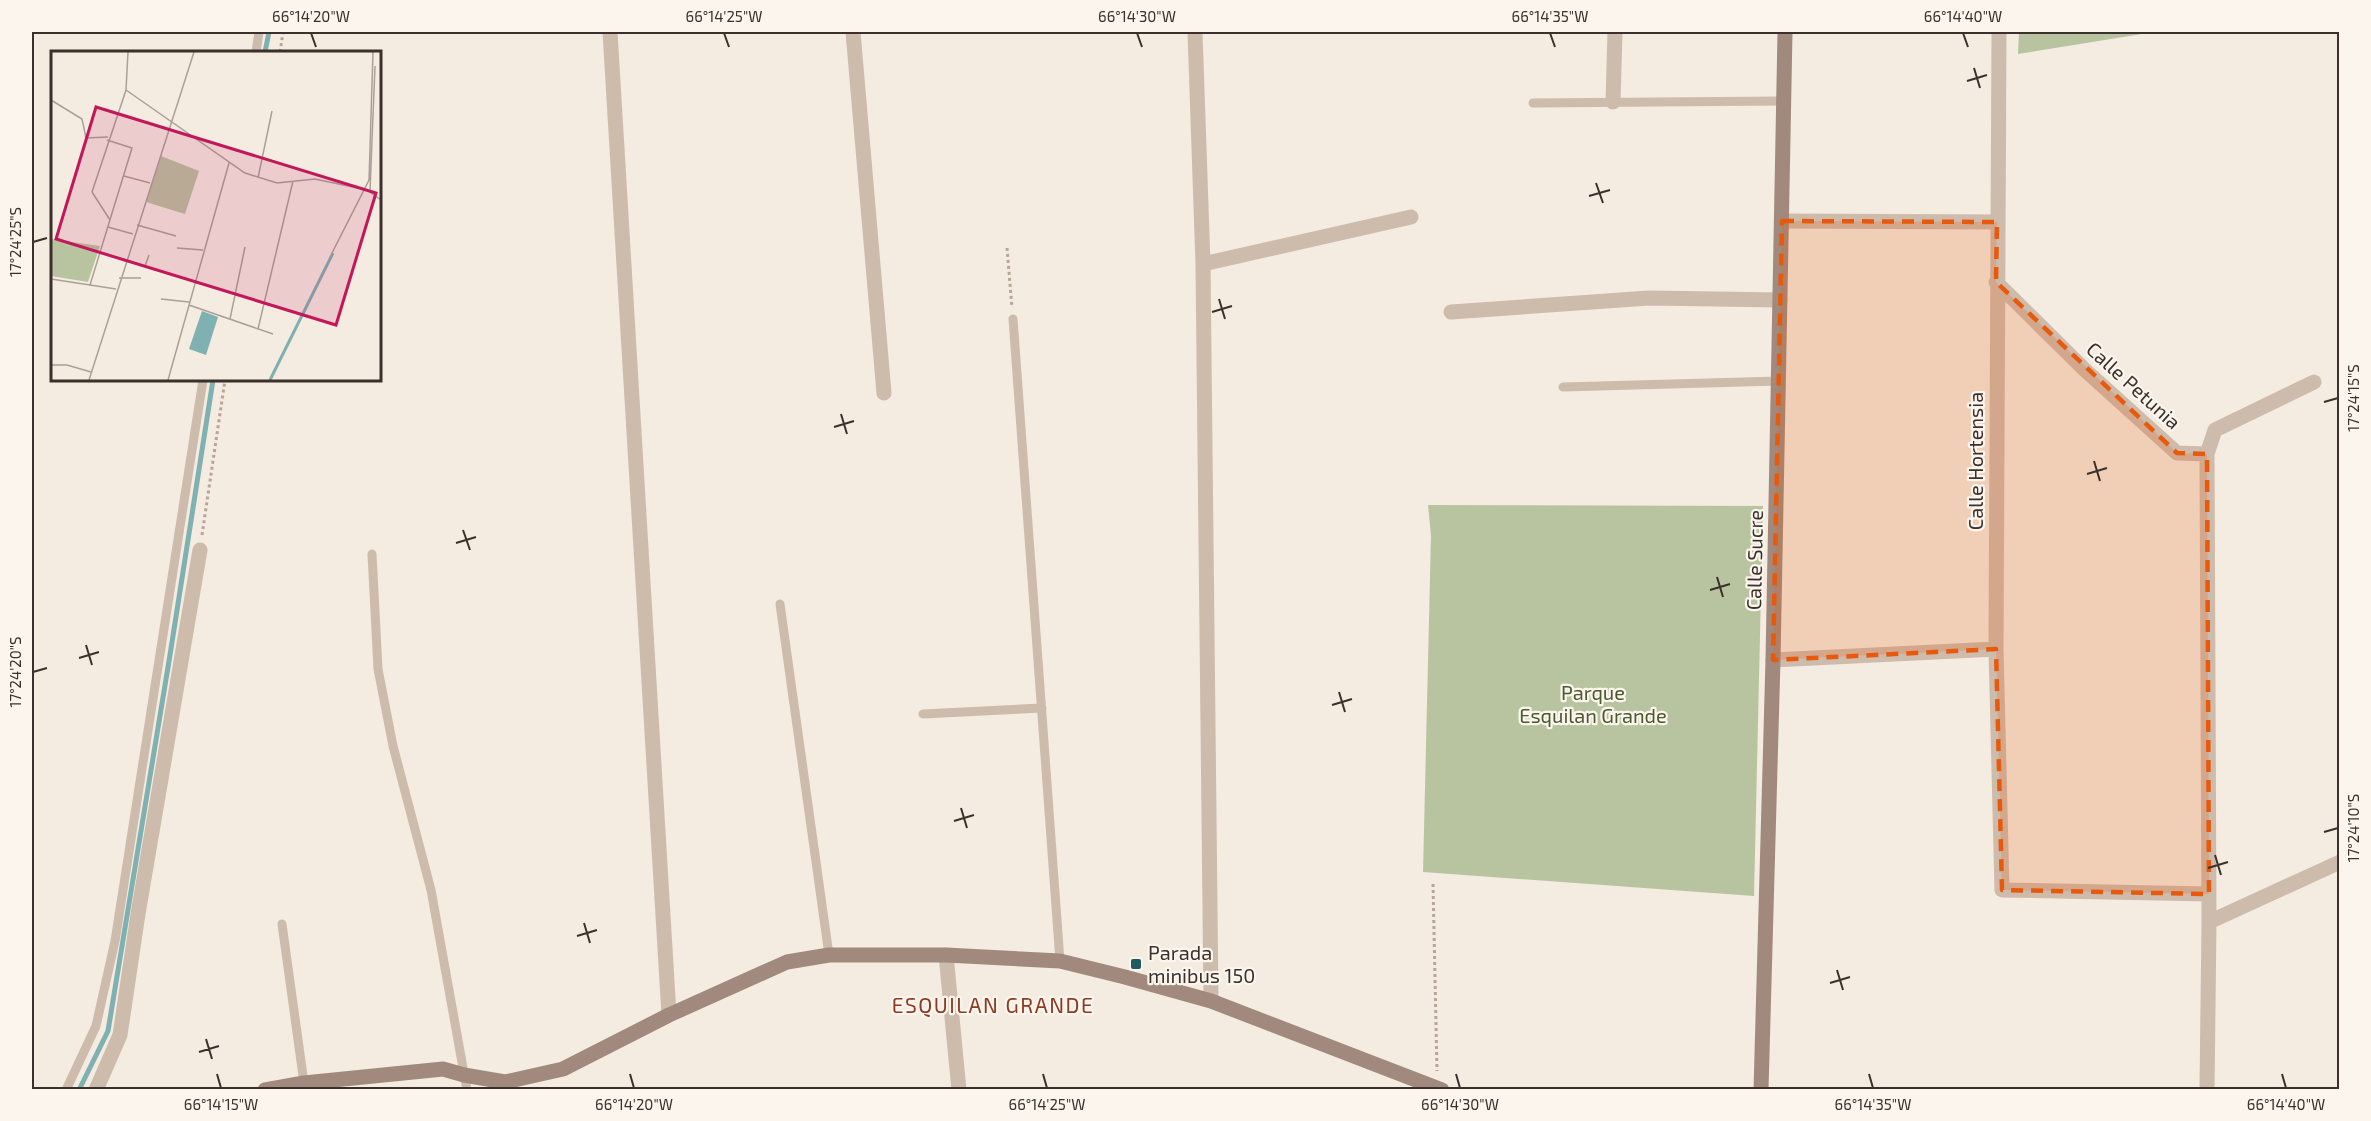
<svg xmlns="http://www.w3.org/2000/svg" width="2371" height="1121" font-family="'Exo 2',sans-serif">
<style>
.green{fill:#b8c4a0}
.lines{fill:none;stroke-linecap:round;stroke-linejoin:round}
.stream{stroke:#7fb0b2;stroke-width:5}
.path{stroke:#b9a596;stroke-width:3;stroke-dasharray:3 3;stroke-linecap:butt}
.lane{stroke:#cdbbac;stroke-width:9}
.street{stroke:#cdbbac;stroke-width:15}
.secondary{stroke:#a18a7d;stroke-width:15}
.marked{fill:#e8590c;fill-opacity:0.2;stroke:#e8590c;stroke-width:4.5;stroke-dasharray:12 8;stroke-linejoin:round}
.ticks{fill:none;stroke:#3b302b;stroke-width:2}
.poi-dot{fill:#1f5a5e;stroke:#fbf5ee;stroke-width:2}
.labels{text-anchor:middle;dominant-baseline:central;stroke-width:4.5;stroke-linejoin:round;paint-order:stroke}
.street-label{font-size:20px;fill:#3b302b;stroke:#fbf5ee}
.park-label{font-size:20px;fill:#4a5a2e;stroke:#fbf5ee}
.poi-label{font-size:20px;fill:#3b302b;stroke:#fbf5ee;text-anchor:start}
.neighbourhood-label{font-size:21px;letter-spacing:1.5px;fill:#8c3b22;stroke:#fbf5ee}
.inset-river{fill:none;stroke:#7fb0b2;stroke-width:3}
.inset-road{fill:none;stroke:#aaa098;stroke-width:1.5}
.view{fill:#c2185b;fill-opacity:0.15;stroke:#c2185b;stroke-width:3}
.inset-edge{fill:none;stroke:#3b302b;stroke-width:3}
.neatline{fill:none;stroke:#3b302b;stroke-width:2}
.ticks-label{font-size:15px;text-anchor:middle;fill:#3b302b}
</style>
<rect width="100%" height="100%" fill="#f4ebe1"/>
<path class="green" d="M2019 32H2154L2018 54Z
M1428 505 1763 506 1754 896 1423 872 1431 535Z"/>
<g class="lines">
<path class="stream" d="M265 52 269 32
M79 1090 108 1031 170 655 213 380"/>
<path class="path" d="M280 52 283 32
M1007 248 1012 308
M202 535 225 380
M1433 884 1437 1071"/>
<path class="lane" d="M256 52 259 32
M1533 103 1784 101
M1013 319 1060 961
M1563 387 1779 381
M372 554 378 669 393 746 431 890 467 1090
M780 604 829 955
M923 714 1042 708
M282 924 304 1083
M66 1090 96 1026 115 941 203 380"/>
<path class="street" d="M610 32 669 1015
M853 32 884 393
M1195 32 1203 264 1211 1001
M1999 32 1996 649 2002 890 2209 894
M1613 102 1615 32
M1782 221 1997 222
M1203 264 1411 217
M1996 282 2085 370 2177 453 2207 454
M1451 312 1649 298 1780 300
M1773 660 1996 649
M2209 922 2340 862
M946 955 959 1090
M96 1090 120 1035 138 914 200 550
M2207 1090 2209 922 2207 454 2215 430 2314 382"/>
<path class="secondary" d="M265 1090 304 1083 443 1069 464 1075 505 1082 563 1069 669 1015 787 962 829 955H946L1060 961 1125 977 1211 1001 1442 1090
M1761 1090 1773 660 1785 32"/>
</g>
<path class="marked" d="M1782 221 1997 222 1996 282 2177 453 2207 454 2209 894 2002 890 1996 649 1773 660Z"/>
<path class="ticks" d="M311 33 316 47M724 33 729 47M1137 33 1142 47M1550 33 1555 47M1963 33 1968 47M1974 68 1980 88M1967 81 1987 75M1596 183 1603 203M1589 196 1610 190M33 242 47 238M1219 299 1225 319M1212 312 1232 306M2324 402 2338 398M841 414 847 434M834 427 854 421M2094 461 2100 481M2087 474 2107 468M463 530 470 550M456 543 476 537M1717 577 1723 597M1710 590 1730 584M86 645 92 665M79 658 99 652M33 672 47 668M1339 692 1345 712M1332 705 1352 699M961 808 967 828M954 821 974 815M2324 832 2338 828M2215 855 2221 875M2208 868 2228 862M584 923 590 943M577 936 597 930M1837 970 1843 990M1830 983 1850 977M206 1039 212 1059M199 1052 219 1046M217 1074 221 1088M630 1074 634 1088M1043 1074 1047 1088M1456 1074 1460 1088M1869 1074 1873 1088M2282 1074 2286 1088"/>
<rect class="poi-dot" x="1130" y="958" width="12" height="12" rx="3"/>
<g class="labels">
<g class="street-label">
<text transform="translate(2134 385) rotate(42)">Calle Petunia</text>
<text transform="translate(1975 461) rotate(-90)">Calle Hortensia</text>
<text transform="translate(1754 560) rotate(-89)">Calle Sucre</text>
</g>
<g class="park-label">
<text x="1593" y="692">Parque<tspan x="1593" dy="23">Esquilan Grande</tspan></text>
</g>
<g class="poi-label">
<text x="1148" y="952">Parada<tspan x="1148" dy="23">minibus 150</tspan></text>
</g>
<g class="neighbourhood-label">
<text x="993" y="1004">ESQUILAN GRANDE</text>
</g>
</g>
<g transform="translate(51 51)">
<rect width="330" height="330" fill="#f4ebe1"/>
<path d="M110 105 148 120 134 163 95 151ZM0 188 49 195 37 231 0 225Z" fill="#b8c4a0"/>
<path d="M151 260 167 266 155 304 138 298Z" fill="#7fb0b2"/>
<path class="inset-river" d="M219 329 282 202"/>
<path class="inset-road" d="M75 39 194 122 226 132 264 128 316 139 330 149M0 49 31 68 35 87 57 86M73 125 99 132M207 127 221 60M319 140 324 15M41 141 75 39 77 1M41 141 59 169M86 174 125 185M57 176 82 183M126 197 152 199M49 201 94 215 98 204M281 202 318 129 322 1M68 227H90M0 228 65 238M39 234 81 97 56 89M110 248 138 251M138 254 222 283M179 268 194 196M207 278 242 130M0 314H16L40 321M38 329 143 1M117 329 178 112"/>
<path class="view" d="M45 56 325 142 285 274 5 188Z"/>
<rect width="330" height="330" class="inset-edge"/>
</g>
<rect width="2371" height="1121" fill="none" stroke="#fbf5ee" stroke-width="66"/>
<rect x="33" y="33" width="2305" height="1055" class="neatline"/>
<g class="ticks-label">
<text x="311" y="22">66°14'20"W</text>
<text x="724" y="22">66°14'25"W</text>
<text x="1137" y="22">66°14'30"W</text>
<text x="1550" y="22">66°14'35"W</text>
<text x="1963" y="22">66°14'40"W</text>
<text transform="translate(16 242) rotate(-90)" y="5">17°24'25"S</text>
<text transform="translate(2354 398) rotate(-90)" y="5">17°24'15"S</text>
<text transform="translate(16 672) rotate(-90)" y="5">17°24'20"S</text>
<text transform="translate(2354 828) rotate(-90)" y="5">17°24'10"S</text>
<text x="221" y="1110">66°14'15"W</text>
<text x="634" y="1110">66°14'20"W</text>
<text x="1047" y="1110">66°14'25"W</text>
<text x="1460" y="1110">66°14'30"W</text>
<text x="1873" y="1110">66°14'35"W</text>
<text x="2286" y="1110">66°14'40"W</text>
</g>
</svg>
